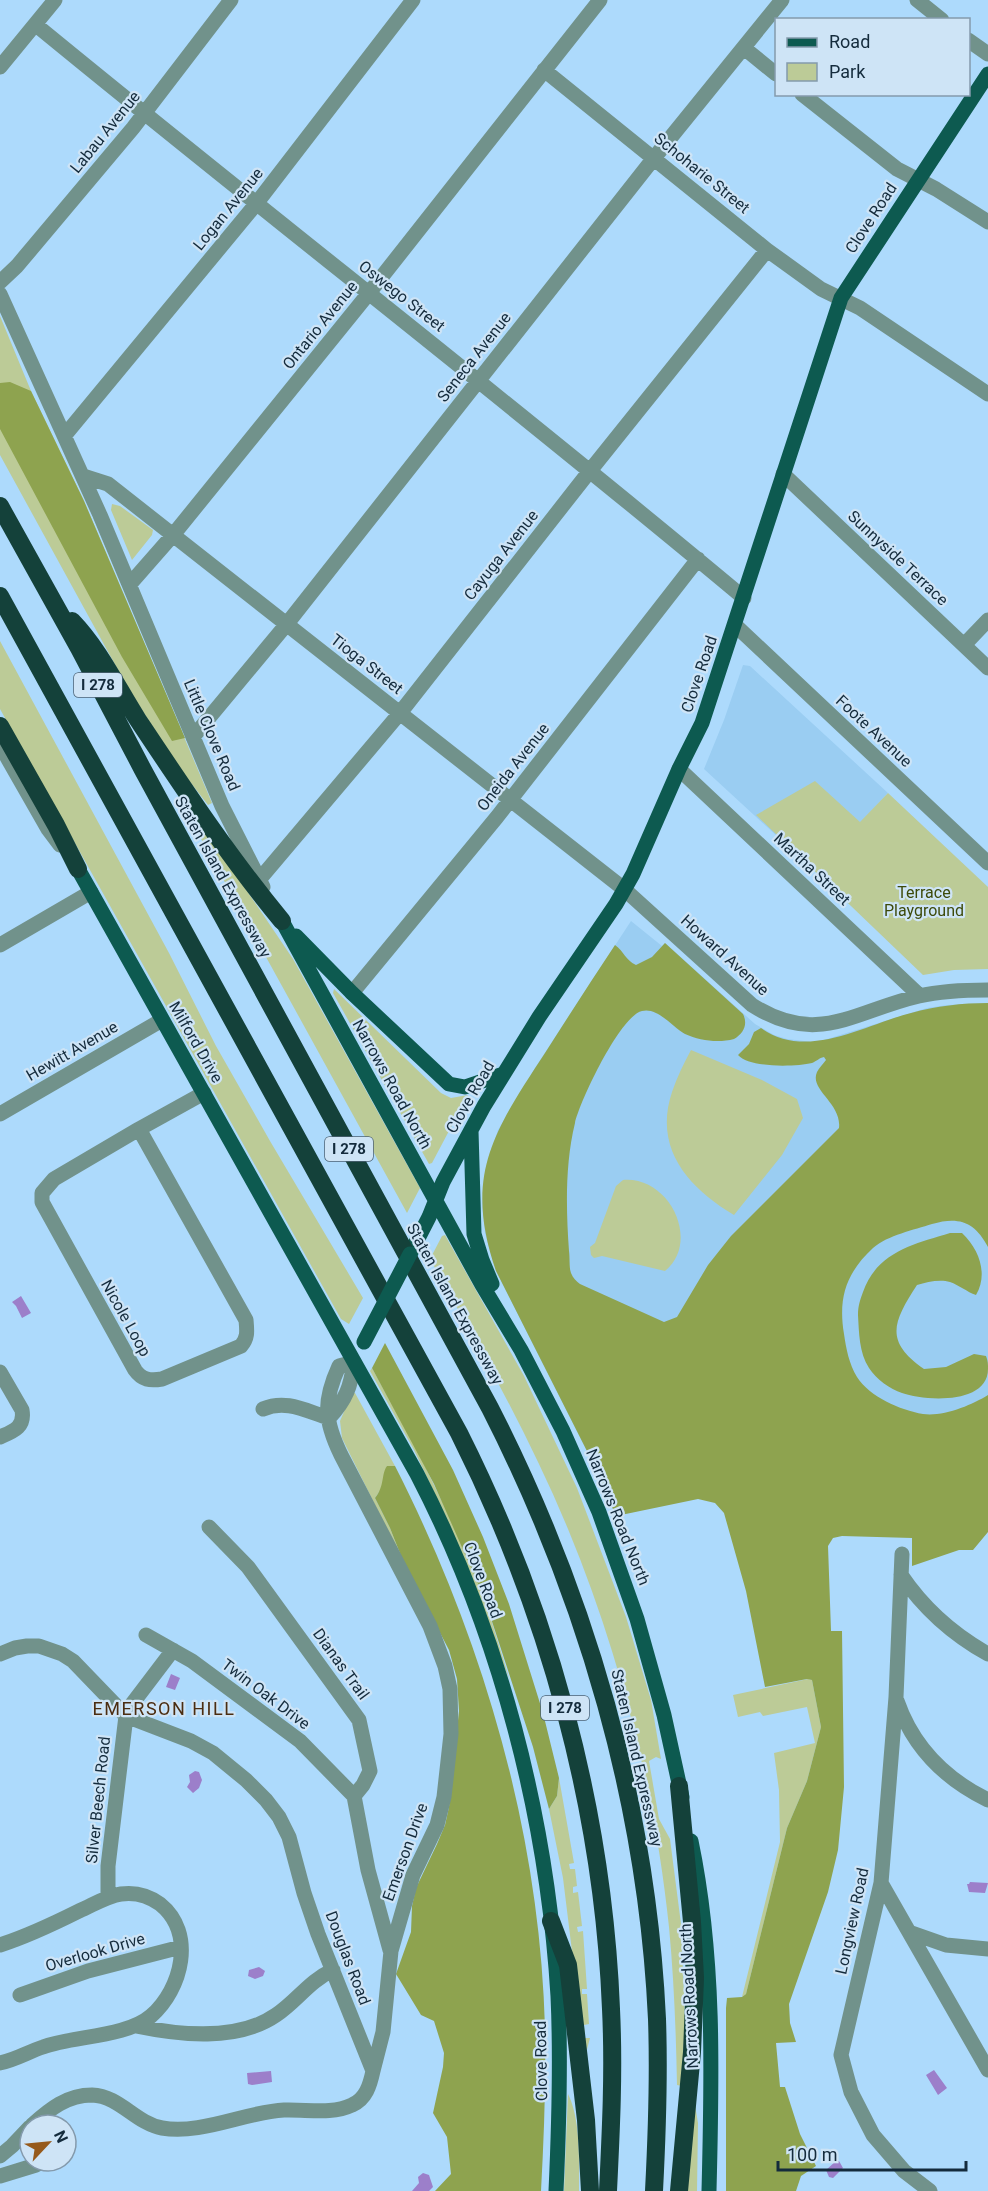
<svg xmlns="http://www.w3.org/2000/svg" width="988" height="2191" font-family="Roboto,sans-serif">
<style>
.built{fill:#9acdf2}
.green{fill:#bccb97}
.forest{fill:#8ea34f}
.water{fill:#9c7fca}
.lines{fill:none;stroke-linecap:round;stroke-linejoin:round}
.minor{stroke:#71928b;stroke-width:15}
.major{stroke:#0d5a50;stroke-width:15}
.highway{stroke:#14413a;stroke-width:18}
.major-bridge{stroke:#0d5a50;stroke-width:15}
.labels{text-anchor:middle;dominant-baseline:central;stroke-width:4.5;stroke-linejoin:round;paint-order:stroke}
.shield{fill:#cee4f6;stroke:#4c6274;stroke-width:1.5}
.shield-label{font-size:15px;font-weight:bold;fill:#142b3c}
.street-label{font-size:16px;fill:#142b3c;stroke:#cee4f6}
.park-label{font-size:16px;fill:#3d4a0a;stroke:#cee4f6}
.neighbourhood-label{font-size:18px;letter-spacing:1.5px;fill:#4b2d11;stroke:#cee4f6}
</style>
<rect width="100%" height="100%" fill="#addafc"/>
<path class="built" d="M743 665 750 666 888 793 815 871 704 769 724 720Z
M631 921 662 946 665 943 755 1024 774 1035 787 1039 813 1042 824 1040 927 1008 947 1005 988 1003V1429L616 1516 592 1461 496 1271 485 1233 482 1203 486 1168 498 1130 535 1068Z"/>
<path class="green" d="M0 316 31 391 84 501 212 803 208 805 180 769 129 690 0 455Z
M112 504 120 506 153 530 152 535 132 560 111 510Z
M0 641 169 953 216 1046 270 1141 363 1298 349 1324 341 1319 0 709Z
M815 781 860 822 888 793 988 887V969L954 970 923 975 756 815Z
M189 805 293 959 420 1188 407 1213 184 808Z
M334 989 441 1093 451 1098 468 1095 432 1163 429 1164 333 993Z
M691 1050 762 1080 797 1099 803 1118 782 1155 734 1215C689 1188 653 1149 672 1092 677 1077 684 1063 691 1050Z
M623 1180C670 1176 701 1242 665 1271L602 1256 594 1258 591 1255 590 1247 595 1243 616 1186Z
M445 1235 524 1376 577 1488 626 1617 651 1700 661 1759 656 1757 649 1761 659 1819 670 1839 681 1924 685 2019 682 2086 677 2085C676 2032 674 1980 669 1927 655 1791 620 1655 568 1529 529 1435 479 1347 430 1259L442 1236Z
M372 1368 416 1448 452 1522 484 1597 510 1681 445 1515 414 1450 370 1371Z
M352 1393H355L395 1466H387L383 1486 375 1498 390 1528 405 1566 342 1438 340 1421Z
M808 1679 812 1680 821 1727 807 1781 787 1828 746 1994 742 1997 780 1842 779 1790 774 1753 815 1743 807 1707 763 1716 760 1712 738 1717 733 1695Z
M559 1778 574 1863 569 1864 570 1869H575L577 1886 573 1887V1893L578 1892 582 1926 577 1927 578 1932 583 1931 587 1989H582V1994H587L589 2024 584 2025 585 2038H590L585 2057 563 1878 549 1809 557 1796Z
M568 2094C581 2120 579 2162 579 2191H564Z
M695 2105 698 2123 697 2191H687Z"/>
<path class="forest" d="M10 382 31 391 84 501 185 738 172 741 122 657 0 429V383Z
M665 943 743 1014C748 1024 744 1033 734 1039 719 1043 700 1041 685 1034 672 1027 658 1007 642 1011 620 1016 580 1101 575 1123 565 1164 566 1209 569 1251 570 1258 569 1267 571 1273 573 1278 576 1281 580 1284L664 1322 677 1317 708 1265 731 1236 839 1128C842 1103 809 1090 817 1072 819 1068 823 1064 826 1060L824 1057C819 1058 817 1061 812 1063 795 1067 749 1068 738 1055L749 1044 754 1032 761 1028C807 1061 864 1025 911 1013 936 1006 962 1003 988 1003V1247C975 1222 959 1216 932 1224 914 1230 888 1235 873 1248 846 1273 838 1298 844 1334 846 1348 849 1364 857 1377 870 1397 900 1410 923 1414 943 1417 972 1405 988 1395V1532L973 1550H959L912 1566V1538L842 1536 833 1538 828 1546 831 1631H842L844 1787 838 1850 828 1892 789 2004 790 2023 796 2042 776 2043 780 2087H785L800 2134 816 2166 801 2176 796 2191H726V2008L727 1998 742 1997 746 1994 787 1828 807 1781 821 1727 812 1680 807 1679 765 1687 746 1591 724 1513 715 1503 698 1499 616 1516 592 1461 496 1271C463 1175 494 1131 545 1053 568 1017 591 981 615 945 624 951 625 960 636 965L652 957Z
M950 1233H962C980 1250 988 1275 976 1295 967 1292 959 1285 950 1282 940 1279 927 1282 917 1285 893 1322 884 1341 924 1369L946 1367 974 1354 986 1356C988 1361 988 1364 988 1369 988 1405 924 1401 902 1393 890 1389 876 1379 869 1368 859 1353 859 1332 858 1315 858 1306 860 1300 863 1292 877 1252 914 1244 950 1233Z
M385 1343 453 1470 483 1537 509 1604 543 1713 559 1778 557 1796 549 1809 533 1747 484 1597 434 1484 372 1368Z
M387 1466H395C483 1639 540 1833 545 2028 546 2082 544 2137 541 2191H435L451 2174 447 2137 433 2113 443 2067 444 2053 434 2021 421 2015 396 1974 411 1932 412 1906 416 1888 437 1844 445 1825 449 1807 459 1711 457 1679 449 1650 405 1566 390 1528 375 1498C385 1486 381 1474 387 1466Z"/>
<path class="water" d="M21 1296 31 1313 22 1318 16 1306 12 1302Z
M171 1674 180 1678 175 1690 166 1687Z
M195 1771 199 1772 202 1780 199 1788 193 1793 187 1787 190 1782 189 1775Z
M970 1882 988 1883 985 1893 969 1892 967 1884H969Z
M259 1967 265 1971 263 1976 255 1979 248 1976 249 1970Z
M934 2070 947 2088 938 2095 926 2075Z
M271 2071 272 2082 252 2085 248 2084 247 2073Z
M836 2161H839L843 2168 833 2178 829 2177 826 2170Z
M423 2173 429 2175 433 2187 429 2191H412L419 2183 418 2177Z"/>
<g class="lines">
<path class="minor" d="M917 0 942 20
M36 25C271 218 511 403 744 598
M968 40 988 54
M744 48 776 74
M0 67 55 0
M544 70 767 250 821 289 860 308 988 394
M802 94 897 169 936 189 988 222
M0 282 17 266 133 128 231 0
M0 294 100 515 222 806 263 887
M65 435 256 204 413 0
M783 474 988 668
M83 476 108 484 624 889 752 1005C818 1047 854 1011 919 996 941 991 966 990 988 990
M130 584 173 535 369 293 600 0
M735 625 988 863
M964 645 988 620
M193 737 286 625 654 158 782 0
M0 745 48 829 60 845
M679 769 919 995
M259 880 400 713 589 472 767 250
M0 945 91 892
M352 993 497 817 698 559
M0 1114 162 1020
M139 1129 246 1320C247 1331 248 1338 241 1346L162 1379C150 1381 142 1380 135 1370L42 1202V1193L54 1179Z
M139 1129 204 1093
M0 1372 22 1410C25 1427 14 1431 0 1437
M263 1409C286 1399 306 1411 329 1418
M329 1418C346 1400 351 1386 354 1362L339 1366C323 1401 324 1420 341 1455L430 1626 445 1666 450 1689 451 1734 444 1797 437 1825 413 1875 391 1951 383 2032 373 2071
M209 1527 248 1567 359 1720 370 1771 363 1785 354 1796 368 1870 390 1950
M902 1554 896 1697 881 1883 841 2055 851 2092 873 2135 904 2171 930 2191
M901 1575C924 1609 952 1634 988 1654
M146 1635 192 1661 300 1741 354 1796
M0 1654 15 1648 27 1646H39L62 1654 73 1661 126 1716 191 1741 213 1753 246 1780 266 1800 279 1817 289 1837 304 1893 318 1934 373 2071C370 2085 366 2099 352 2105 331 2115 307 2109 284 2110 245 2112 201 2135 162 2128 135 2123 120 2096 92 2095 67 2095 50 2109 32 2125
M897 1701C913 1747 945 1779 988 1800
M881 1883 909 1932 946 1945 988 1949
M108 1897V1866L126 1716 132 1704 173 1650
M909 1932 988 2070
M0 1945C28 1936 53 1924 79 1911 93 1905 107 1896 121 1894 135 1892 149 1896 160 1904 196 1933 182 1989 151 2016 127 2037 73 2036 43 2047 28 2052 15 2060 0 2063
M20 1995 88 1971 181 1947
M136 2026C179 2035 237 2042 276 2015 297 2001 309 1981 333 1970
M0 2156 12 2146 30 2127
M0 2176 36 2165"/>
<path class="major" d="M78 869 417 1474C500 1634 547 1816 558 1996 561 2061 559 2126 556 2191
M282 921 482 1285 521 1350 563 1431 599 1512 637 1619 664 1715 682 1797
M296 936 352 993 449 1084 465 1087 503 1074
M471 1131 474 1234 482 1260 492 1284
M410 1254 429 1217 443 1182 484 1106 539 1017 616 904 633 874 679 769 702 723 841 298 988 74
M691 1841C715 1956 712 2075 709 2191"/>
<path class="highway" d="M0 506 79 648 143 770 490 1408C587 1598 647 1805 657 2019 659 2076 657 2134 654 2191
M0 596 459 1433C549 1612 603 1809 611 2009 614 2070 611 2130 608 2191
M72 621C99 649 117 687 138 720 184 789 229 857 282 921
M0 726 56 825 78 869
M551 1921 568 1965 586 2120 590 2191
M679 2191 692 2052 695 1978 692 1922 679 1786"/>
<path class="major-bridge" d="M364 1342 410 1254"/>
</g>
<g class="labels">
<g class="shield">
<rect x="74" y="673" width="48" height="24" rx="4.5"/>
<rect x="325" y="1137" width="48" height="24" rx="4.5"/>
<rect x="541" y="1696" width="48" height="24" rx="4.5"/>
</g>
<g class="shield-label">
<text x="98" y="685">I 278</text>
<text x="349" y="1149">I 278</text>
<text x="565" y="1708">I 278</text>
</g>
<g class="street-label">
<text transform="translate(105 132) rotate(-51)">Labau Avenue</text>
<text transform="translate(702 173) rotate(39)">Schoharie Street</text>
<text transform="translate(228 209) rotate(-51)">Logan Avenue</text>
<text transform="translate(871 218) rotate(-57)">Clove Road</text>
<text transform="translate(402 296) rotate(38)">Oswego Street</text>
<text transform="translate(320 325) rotate(-51)">Ontario Avenue</text>
<text transform="translate(474 357) rotate(-52)">Seneca Avenue</text>
<text transform="translate(501 555) rotate(-52)">Cayuga Avenue</text>
<text transform="translate(898 558) rotate(43)">Sunnyside Terrace</text>
<text transform="translate(367 664) rotate(38)">Tioga Street</text>
<text transform="translate(699 674) rotate(-71)">Clove Road</text>
<text transform="translate(874 731) rotate(43)">Foote Avenue</text>
<text transform="translate(212 735) rotate(67)">Little Clove Road</text>
<text transform="translate(513 767) rotate(-52)">Oneida Avenue</text>
<text transform="translate(812 869) rotate(43)">Martha Street</text>
<text transform="translate(223 877) rotate(61)">Staten Island Expressway</text>
<text transform="translate(725 955) rotate(42)">Howard Avenue</text>
<text transform="translate(196 1042) rotate(60)">Milford Drive</text>
<text transform="translate(72 1051) rotate(-30)">Hewitt Avenue</text>
<text transform="translate(392 1084) rotate(61)">Narrows Road North</text>
<text transform="translate(470 1097) rotate(-60)">Clove Road</text>
<text transform="translate(455 1304) rotate(61)">Staten Island Expressway</text>
<text transform="translate(126 1318) rotate(61)">Nicole Loop</text>
<text transform="translate(618 1517) rotate(68)">Narrows Road North</text>
<text transform="translate(483 1580) rotate(69)">Clove Road</text>
<text transform="translate(341 1664) rotate(54)">Dianas Trail</text>
<text transform="translate(266 1694) rotate(37)">Twin Oak Drive</text>
<text transform="translate(637 1758) rotate(77)">Staten Island Expressway</text>
<text transform="translate(98 1800) rotate(-84)">Silver Beech Road</text>
<text transform="translate(405 1852) rotate(-70)">Emerson Drive</text>
<text transform="translate(852 1921) rotate(-78)">Longview Road</text>
<text transform="translate(95 1952) rotate(-16)">Overlook Drive</text>
<text transform="translate(348 1958) rotate(69)">Douglas Road</text>
<text transform="translate(689 1996) rotate(-93)">Narrows Road North</text>
<text transform="translate(541 2061) rotate(-91)">Clove Road</text>
</g>
<g class="park-label">
<text x="924" y="892">Terrace<tspan x="924" dy="18">Playground</tspan></text>
</g>
<g class="neighbourhood-label">
<text x="164" y="1708">EMERSON HILL</text>
</g>
</g>
<rect x="775" y="18" width="195" height="78" fill="#cee4f6" stroke="#849aac" stroke-width="1.5"/>
<rect x="787" y="38" width="30" height="9" fill="#0d5a50" stroke="#849aac" stroke-width="1.5"/>
<text x="829" y="48" font-size="18" fill="#142b3c">Road</text>
<rect x="787" y="63" width="30" height="18" fill="#bccb97" stroke="#849aac" stroke-width="1.5"/>
<text x="829" y="78" font-size="18" fill="#142b3c">Park</text>
<g transform="translate(48 2143) rotate(64)"><circle r="28" fill="#cee4f6" stroke="#849aac" stroke-width="1.5"/>
<path d="M0-4.5L10 22L0 15L-10 22Z" fill="#965a1c"/>
<text y="-9" font-size="16" font-weight="bold" text-anchor="middle" fill="#142b3c">N</text>
</g>
<path d="M778 2161v9h188v-9" fill="none" stroke="#142b3c" stroke-width="3"/>
<text x="787" y="2161" font-size="18" fill="#142b3c" stroke="#cee4f6" stroke-width="4.5" paint-order="stroke">100 m</text>
</svg>
